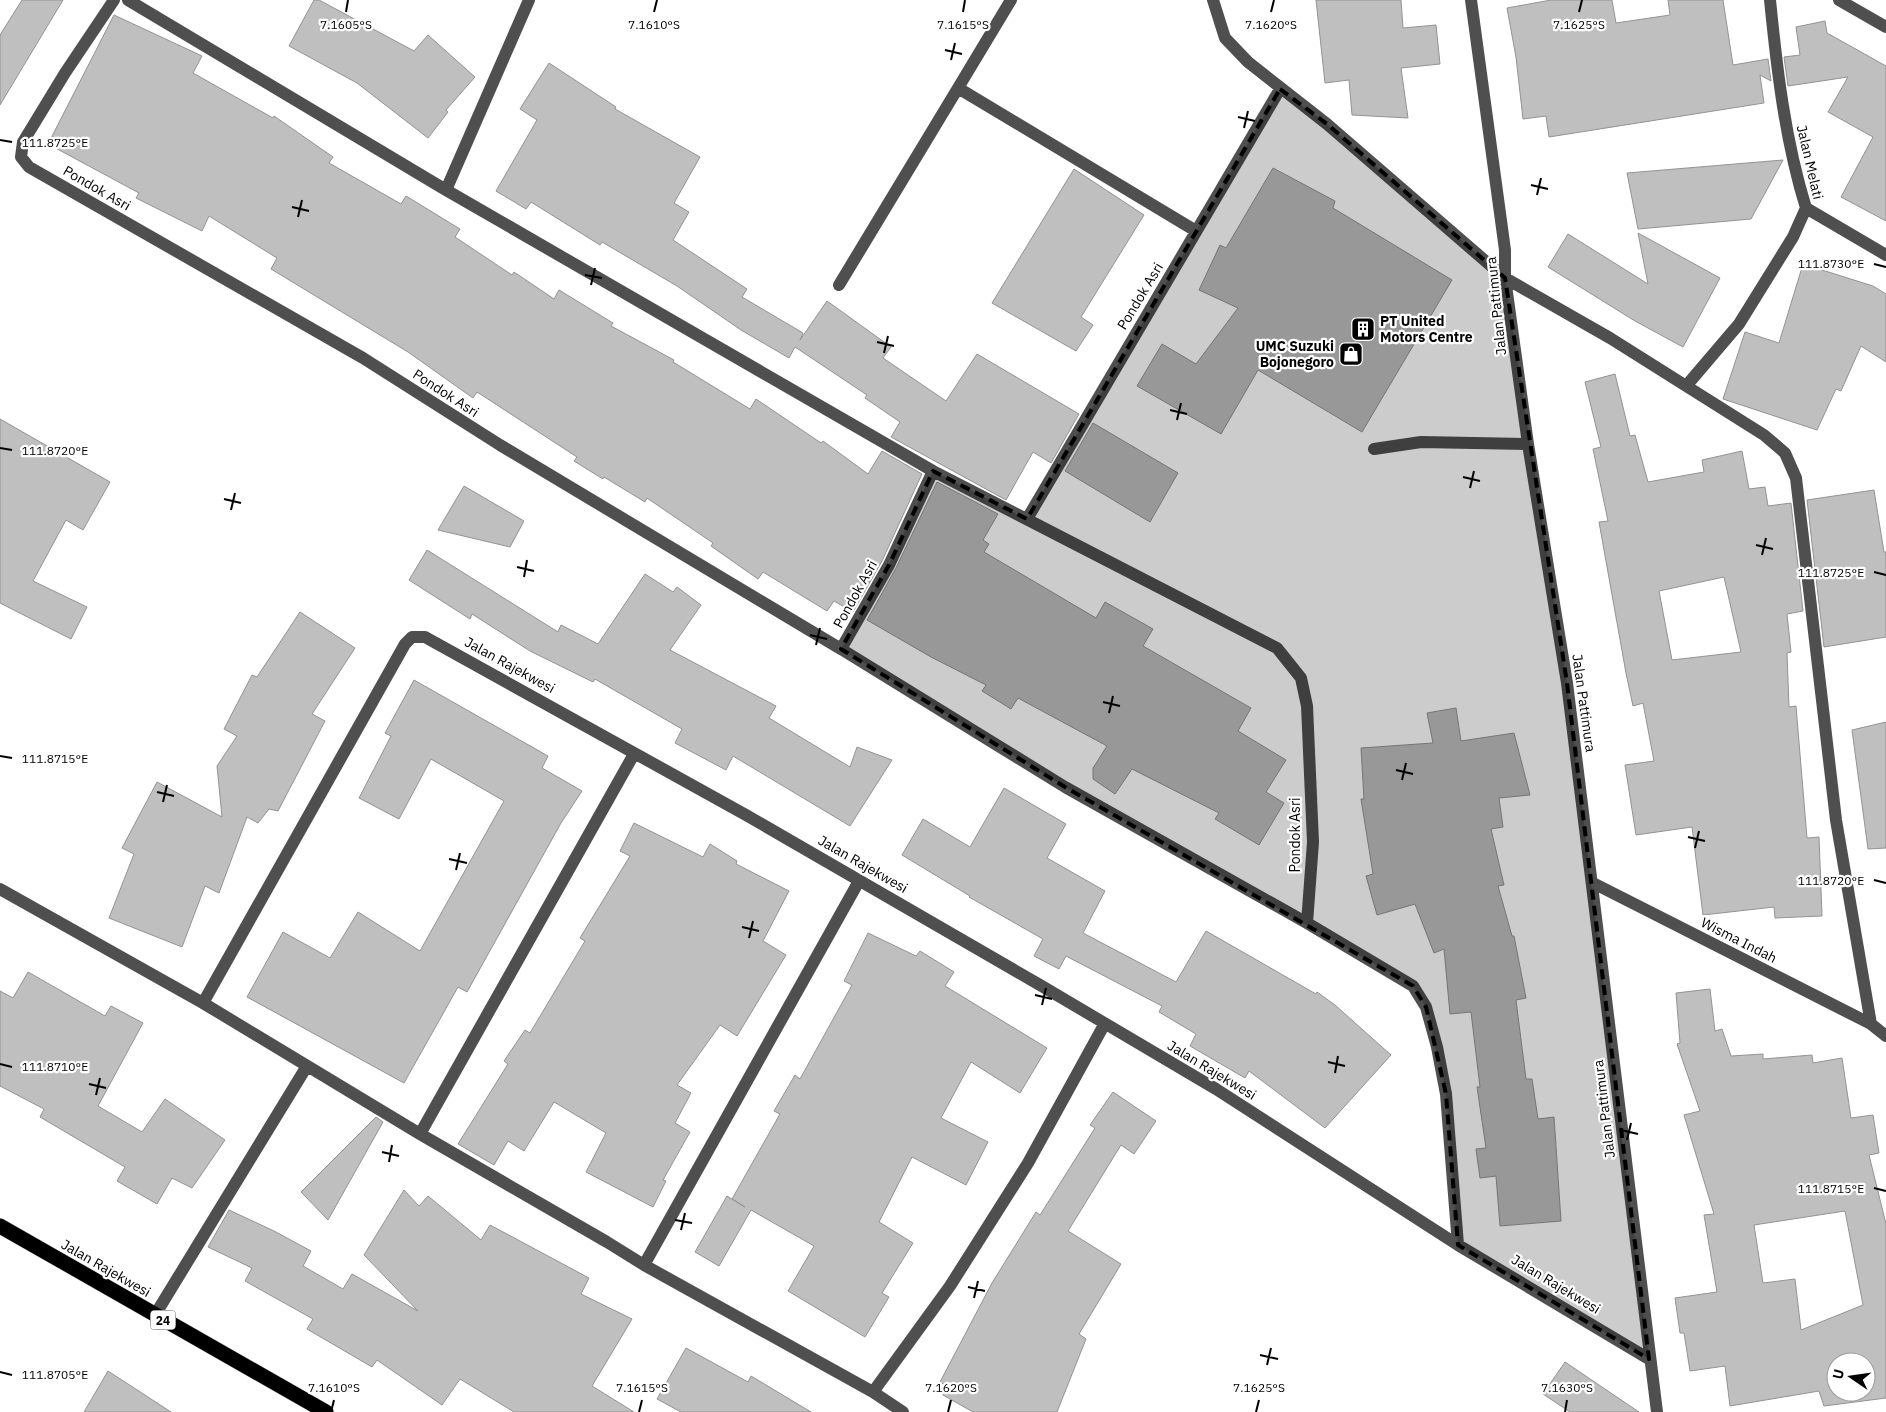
<svg xmlns="http://www.w3.org/2000/svg" width="1886" height="1412" font-family="'IBM Plex Sans',sans-serif">
<style>
.building{fill:#bfbfbf;stroke:#939393;fill-rule:evenodd}
.lines{fill:none;stroke-linecap:round;stroke-linejoin:round}
.highway-casing{stroke:#dbdbdb;stroke-width:16}
.minor{stroke:#4f4f4f;stroke-width:12}
.highway{stroke:#000;stroke-width:15}
.marked{fill:#000;fill-opacity:0.2;stroke:#000;stroke-width:4;stroke-dasharray:10 6;stroke-linejoin:round}
.ticks{fill:none;stroke:#000;stroke-width:2}
.labels{text-anchor:middle;dominant-baseline:central;stroke-width:4.5;stroke-linejoin:round;paint-order:stroke}
.shield{fill:#fff;stroke:#4c4c4c;stroke-width:1}
.shield-label{font-size:12px;font-weight:bold;fill:#000}
.street-label{font-size:14px;fill:#000;stroke:#fff}
.poi-label{font-size:14px;font-weight:bold;fill:#000;stroke:#fff;text-anchor:start}
.ticks-label{font-size:12px;text-anchor:middle;fill:#000;stroke:#fff;stroke-width:4.5;stroke-linejoin:round;paint-order:stroke}
</style>
<rect width="100%" height="100%" fill="#fff"/>
<path class="building" d="M22 0H63L0 105V35Z
M314 0H319L414 51 428 35 475 77 446 110 448 112 428 138 357 83 289 46Z
M1316 0H1401L1403 28 1436 25 1440 64 1401 68 1408 118 1352 115 1349 80 1325 83Z
M1551 0H1612L1616 23 1670 15 1668 0H1723L1733 65 1768 59 1771 81 1760 75 1764 103 1549 137 1546 116 1523 119 1516 57 1507 8Z
M114 15 202 56 193 73 273 118 274 116 333 157 329 163 401 204 406 196 460 229 455 237 512 275 514 272 554 299 559 290 613 323 611 326 674 360 673 362 750 409 756 399 821 443 823 441 868 474 882 451 922 474 882 561 853 612 834 601 827 611 763 572 758 579 711 546 713 543 647 498 645 502 604 477 603 479 574 461 577 457 477 392 473 398 408 352 271 269 277 258 209 216 202 231 136 198 139 193 48 144Z
M1825 21 1827 33 1886 66V221L1841 197 1873 137 1828 112 1848 77 1788 86 1784 57 1800 55 1796 27Z
M549 63 616 107 615 109 700 157 674 203 689 212 673 240 747 289 742 297 803 333 800 340 827 301 891 347 883 358 946 401 977 354 1079 414 1051 463 1033 452 1006 500 891 437 900 422 865 398 867 395 795 347 789 358 741 330 677 286 602 242 600 245 531 202 526 209 496 191 537 120 520 109Z
M1783 160 1751 219 1638 229 1627 173Z
M1273 168 1335 201 1333 208 1452 280 1362 432 1258 370 1221 434 1137 386 1162 344 1196 364 1238 308 1199 290 1220 245 1226 248Z
M1074 169 1144 215 1081 317 1093 325 1076 351 992 303Z
M1638 233 1720 278 1683 347 1635 321 1548 267 1568 234 1648 284Z
M1803 264 1873 286 1886 294V362L1861 346 1841 391 1836 389 1817 430 1723 399 1745 332 1779 343Z
M1615 374 1630 436 1635 435 1648 482 1704 472 1702 460 1742 451 1749 489 1765 487 1768 506 1791 503 1803 611 1787 614 1791 652 1787 653 1789 707 1796 706 1807 838 1819 837 1822 916 1775 918 1774 907 1703 915 1692 827 1636 835 1625 765 1654 761 1643 703 1633 706 1626 673 1599 522 1608 521 1593 449 1601 447 1585 382ZM1724 577 1741 652 1672 660 1659 591Z
M0 419 110 482 83 530 66 520 33 581 87 607 71 639 0 603Z
M1093 423 1178 473 1150 522 1065 471Z
M937 482 998 514 983 540 989 544 984 552 1096 618 1105 602 1153 629 1143 646 1251 708 1238 731 1286 760 1266 792 1284 803 1259 845 1215 819 1219 813 1132 769 1115 794 1093 779V768L1107 746 1018 698 1011 709 982 691 986 685 931 657 867 620 896 568Z
M464 486 524 521 510 547 438 530Z
M1874 490 1884 552H1886V637L1824 647 1807 500Z
M427 550 558 632 561 625 598 644 645 574 673 592 677 587 701 605 670 650 776 706 769 718 850 767 857 747 892 760 850 826 733 756 726 770 675 743 682 729 595 679 593 682 530 651 472 614 470 619 409 580Z
M300 612 355 648 312 714 325 721 278 811 269 809 258 823 247 817 219 893 205 886 182 947 109 918 134 854 122 848 157 782 222 817 217 766 237 736 224 729 252 675 257 677Z
M414 680 548 756 542 768 582 791 561 823 467 992 458 987 404 1083 247 997 283 932 330 958 358 912 420 951 504 801 431 759 399 819 359 798 391 736 385 733Z
M1456 708 1461 741 1514 733 1530 795 1499 798 1503 827 1491 829 1504 885 1498 886 1512 936H1514L1526 998 1516 1000 1526 1079H1532L1538 1119 1554 1117 1561 1221 1500 1226 1496 1176 1480 1178 1476 1149 1486 1148 1477 1087H1480L1471 1012 1450 1014 1444 949 1434 953 1415 904 1377 915 1366 876 1373 874 1361 799H1364L1361 748 1433 743 1427 713Z
M1886 722V848L1868 849 1852 730Z
M1004 788 1066 824 1047 858 1105 891 1083 933 1176 982 1206 931 1316 994 1317 992 1335 1005 1391 1055 1325 1128 1249 1071 1245 1078 1190 1046 1196 1034 1159 1012 1162 1006 1066 956 1059 969 1034 956 1043 939 969 897 970 896 902 855 923 819 970 847Z
M634 823 703 857 710 844 737 861 736 864 789 891 763 941 786 955 737 1036 720 1025 677 1085 691 1093 675 1123 690 1132 663 1180 666 1181 653 1207 586 1172 606 1133 554 1102 524 1151 508 1141 494 1165 458 1144 508 1064 504 1061 525 1030 530 1033 585 941 580 938 630 856 620 851Z
M868 933 916 956 920 951 954 972 945 986 1047 1048 1020 1093 971 1062 941 1118 988 1142 966 1185 912 1157 879 1222 913 1243 882 1293 889 1297 865 1337 788 1291 814 1246 751 1210 719 1266 695 1252 727 1196 745 1207 732 1199 780 1114 774 1111 795 1075 800 1079 852 985 844 981Z
M28 972 105 1016 111 1006 143 1023 98 1106 142 1132 165 1099 225 1140 192 1188 172 1178 157 1204 117 1181 125 1167 40 1117 44 1109 0 1086V991L13 998Z
M1710 989 1715 1031 1722 1029 1731 1056 1763 1054V1059L1812 1055 1813 1063 1842 1058 1851 1118 1873 1115 1879 1153 1869 1155 1886 1224V1398L1824 1406 1819 1391 1730 1406 1725 1366 1690 1371 1684 1333H1680L1675 1298 1717 1292 1704 1215 1714 1214 1684 1115 1700 1111 1677 1044 1680 1043 1676 993ZM1845 1211 1863 1305 1801 1330 1795 1279 1763 1283 1754 1225ZM1836 1362H1866V1392H1836Z
M1113 1092 1156 1121 1134 1154 1121 1145 1068 1231 1121 1264 1079 1334 1086 1339 1057 1412H973L943 1395 947 1386 940 1382 992 1283 1036 1212 1040 1215 1095 1128 1090 1125Z
M376 1117 383 1122 328 1220 301 1192Z
M404 1190 419 1206 428 1196 481 1240 490 1225 589 1278 581 1294 632 1319 592 1386 634 1412H514L460 1379 442 1405 377 1360 372 1367 307 1329 313 1319 245 1281 252 1268 208 1247 229 1210 274 1231 311 1251 303 1266 343 1289 352 1274 418 1311 364 1255Z
M686 1348 748 1382 751 1376 811 1412H681L657 1399Z
M1565 1362 1639 1412H1570L1543 1394Z
M108 1371 171 1412H84Z"/>
<g class="lines">
<g class="highway-casing">
<path id="highway" d="M0 1226 326 1412"/>
</g>
<path class="minor" d="M114 0 65 73 23 142 21 157 29 167 363 358 500 445 841 649 889 565 933 471 1277 648 1301 678 1307 706 1313 842 1307 923 1413 986 1426 1007 1437 1047 1446 1094 1458 1245
M128 0 446 190 529 0
M1213 0 1225 38 1248 62 1327 124 1505 278 1610 338 1764 435 1785 453 1796 478 1836 820 1871 1024 1886 1036
M1471 0 1505 250V278L1528 444 1567 683 1657 1412
M1839 0 1886 27
M958 88 1011 0
M446 190 933 471
M1806 208 1886 255
M839 285 958 88 1196 231
M1687 385 1739 324 1793 237 1806 208C1785 140 1777 70 1770 0
M1374 449 1421 442 1528 444
M1027 519 1280 89
M841 649 1065 787 1307 923
M1593 883 1871 1024
M0 889 203 1003 420 1134 607 1242 644 1265 873 1392 903 1412
M203 1003 405 644 412 637H425L746 815 1040 985 1216 1089 1458 1245 1649 1359
M420 1134 634 754
M644 1265 859 881
M155 1315 307 1066
M873 1392 950 1286 1028 1163 1104 1025"/>
<use href="#highway" class="highway"/>
</g>
<path class="marked" d="M1280 89 1327 124 1505 278 1567 683 1649 1359 1458 1245 1446 1094 1426 1007 1413 986 1065 787 841 649 889 565 933 471 1027 519Z"/>
<path class="ticks" d="M346 12 348 0M654 12 657 0M963 12 965 0M1271 12 1274 0M1579 12 1582 0M945 50 962 54M951 60 955 43M1238 117 1255 121M1244 128 1248 111M0 140 12 142M1531 185 1548 189M1537 195 1541 178M292 207 309 211M298 217 302 200M1874 264 1886 267M585 275 602 278M591 285 595 268M877 342 894 346M884 353 888 336M1170 410 1187 414M1177 420 1181 403M0 448 12 450M1463 477 1480 481M1470 488 1474 471M224 499 241 503M231 510 235 493M1756 545 1773 549M1762 555 1766 538M517 567 534 571M1874 572 1886 575M524 577 527 560M810 635 827 639M816 645 820 628M1103 702 1120 706M1109 713 1113 696M0 756 12 758M1396 770 1413 774M1402 780 1406 763M157 792 174 796M163 802 167 785M1688 837 1705 841M1695 848 1699 831M449 859 467 863M456 870 460 853M1874 880 1886 883M742 927 759 931M749 938 753 921M1035 995 1052 999M1042 1005 1046 988M1328 1062 1345 1066M0 1064 12 1067M1335 1073 1338 1056M89 1084 106 1088M96 1095 100 1078M1621 1130 1638 1134M1627 1140 1631 1123M382 1152 399 1156M389 1162 392 1145M1874 1188 1886 1191M675 1220 692 1223M681 1230 685 1213M968 1287 985 1291M974 1298 978 1281M1260 1355 1278 1359M1267 1365 1271 1348M0 1372 12 1375M331 1412 334 1400M639 1412 642 1400M948 1412 951 1400M1256 1412 1259 1400M1565 1412 1567 1400"/>
<defs>
<g id="building-square" transform="scale(1.25)"><rect x="-9" y="-9" width="18" height="18" rx="4" fill="#000" stroke="#fff"/><path d="M-4-6H4V6H1V3H-1V6H-4ZM-2.5-4.3h1.7v1.8h-1.7ZM.8-4.3h1.7v1.8H.8ZM-2.5-1h1.7V.8h-1.7ZM.8-1h1.7V.8H.8Z" fill="#fff"/></g>
<g id="shop-square" transform="scale(1.25)"><rect x="-9" y="-9" width="18" height="18" rx="4" fill="#000" stroke="#fff"/><path d="M-5-2.5h2.3a2.7 3.5 0 0 1 5.4 0H5L5.5 6h-11ZM-1.5-2.5h3a1.5 2.3 0 0 0-3 0Z" fill="#fff"/></g>
</defs>
<g fill-rule="evenodd">
<use href="#building-square" x="1363" y="329"/>
<use href="#shop-square" x="1351" y="354"/>
</g>
<g class="labels">
<rect class="shield" x="150.5" y="1310.5" width="25" height="19" rx="4"/>
<g class="shield-label">
<text x="163" y="1320">24</text>
</g>
<g class="street-label">
<text transform="translate(1810 162) rotate(77)">Jalan Melati</text>
<text transform="translate(97 188) rotate(30)">Pondok Asri</text>
<text transform="translate(1140 296) rotate(-59)">Pondok Asri</text>
<text transform="translate(1496 306) rotate(-96)">Jalan Pattimura</text>
<text transform="translate(446 393) rotate(33)">Pondok Asri</text>
<text transform="translate(855 594) rotate(-61)">Pondok Asri</text>
<text transform="translate(510 665) rotate(29)">Jalan Rajekwesi</text>
<text transform="translate(1584 703) rotate(82)">Jalan Pattimura</text>
<text transform="translate(1295 835) rotate(-90)">Pondok Asri</text>
<text transform="translate(863 864) rotate(30)">Jalan Rajekwesi</text>
<text transform="translate(1739 940) rotate(27)">Wisma Indah</text>
<text transform="translate(1212 1070) rotate(31)">Jalan Rajekwesi</text>
<text transform="translate(1604 1109) rotate(-97)">Jalan Pattimura</text>
<text transform="translate(106 1268) rotate(30)">Jalan Rajekwesi</text>
<text transform="translate(1556 1284) rotate(31)">Jalan Rajekwesi</text>
</g>
<g class="poi-label">
<text x="1380" y="321">PT United<tspan x="1380" dy="16">Motors Centre</tspan></text>
<text x="1334" y="346" text-anchor="end">UMC Suzuki<tspan x="1334" dy="16">Bojonegoro</tspan></text>
</g>
</g>
<g class="ticks-label">
<text x="346" y="29">7.1605°S</text>
<text x="1271" y="29">7.1620°S</text>
<text x="1579" y="29">7.1625°S</text>
<text x="654" y="29">7.1610°S</text>
<text x="963" y="29">7.1615°S</text>
<text x="55" y="147">111.8725°E</text>
<text x="1831" y="268">111.8730°E</text>
<text x="55" y="455">111.8720°E</text>
<text x="1831" y="577">111.8725°E</text>
<text x="55" y="763">111.8715°E</text>
<text x="1831" y="885">111.8720°E</text>
<text x="55" y="1071">111.8710°E</text>
<text x="1831" y="1193">111.8715°E</text>
<text x="55" y="1379">111.8705°E</text>
<text x="334" y="1392">7.1610°S</text>
<text x="642" y="1392">7.1615°S</text>
<text x="951" y="1392">7.1620°S</text>
<text x="1259" y="1392">7.1625°S</text>
<text x="1567" y="1392">7.1630°S</text>
</g>
<g transform="translate(1851 1377) rotate(283)"><circle r="24" fill="#ffffff" stroke="#999999"/>
<path d="M0-4L9 19L0 12L-9 19Z" fill="#000000"/>
<text y="-8" font-size="14" font-weight="bold" text-anchor="middle" fill="#000000">U</text>
</g>
</svg>
